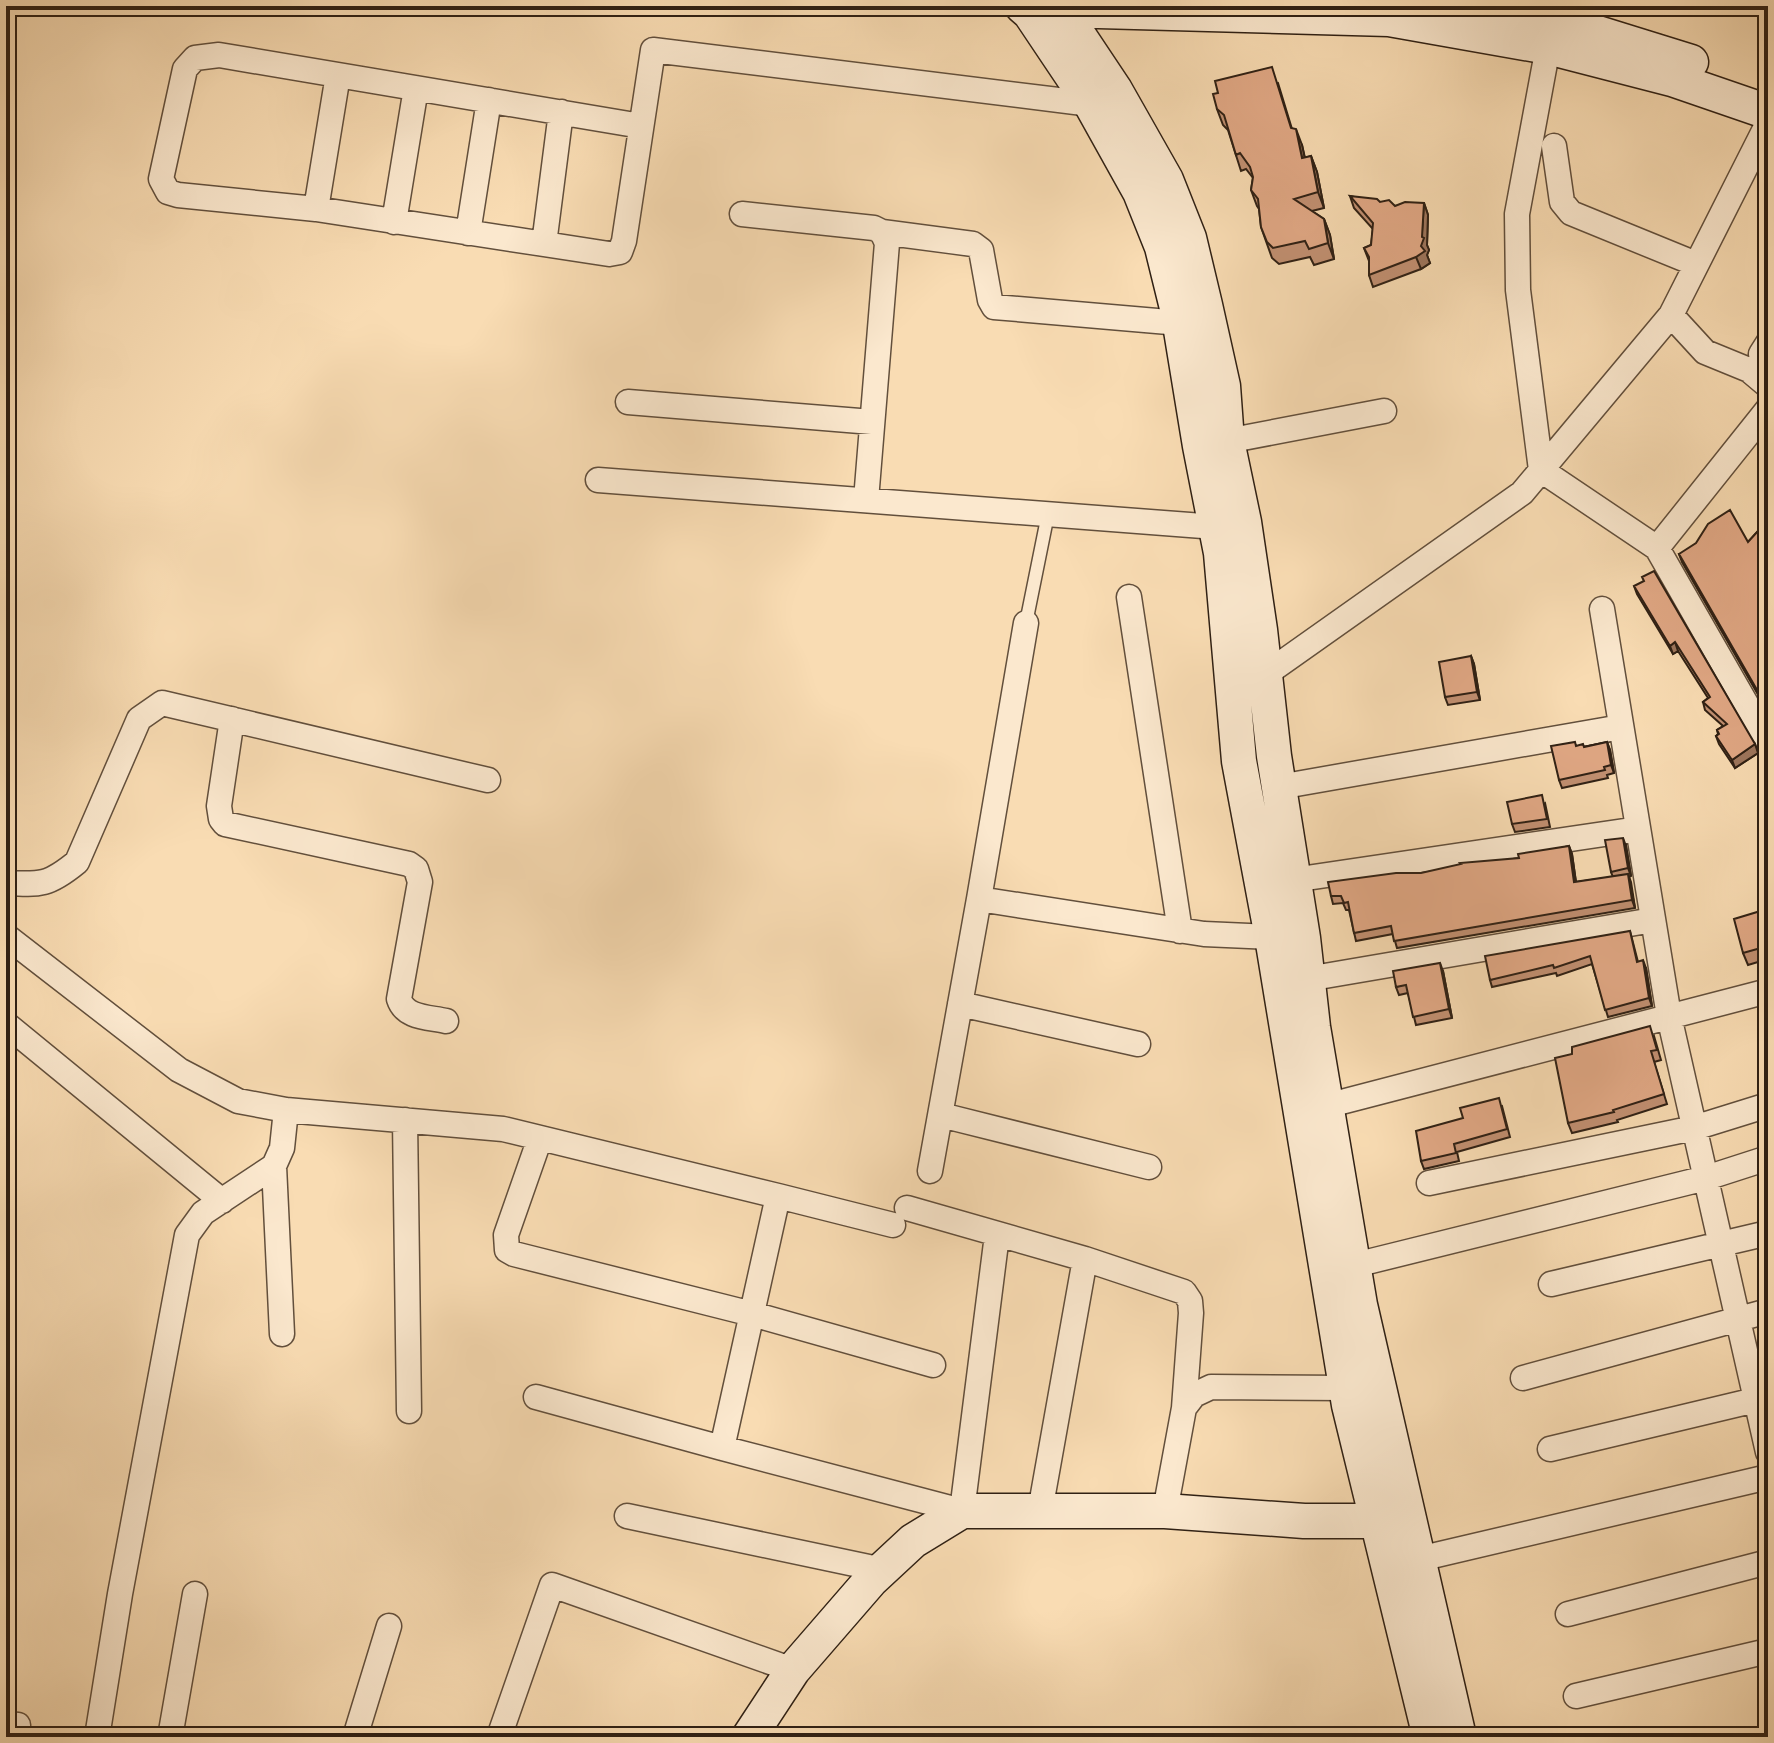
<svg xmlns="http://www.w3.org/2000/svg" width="1774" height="1743" font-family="Cardo,serif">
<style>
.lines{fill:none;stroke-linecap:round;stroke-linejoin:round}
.lane-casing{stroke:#624f3c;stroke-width:15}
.street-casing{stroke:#624f3c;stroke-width:27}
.secondary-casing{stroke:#2f2014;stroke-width:37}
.lane{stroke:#fbe8ce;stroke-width:12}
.street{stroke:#fbe8ce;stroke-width:24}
.secondary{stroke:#fbe8ce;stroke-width:34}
.wall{fill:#c29072;stroke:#2f2014;stroke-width:2}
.shaded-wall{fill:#9e765d;stroke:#2f2014;stroke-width:2}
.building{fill:#e1a885;stroke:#2f2014;stroke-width:2}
</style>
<rect width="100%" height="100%" fill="#f9dcb3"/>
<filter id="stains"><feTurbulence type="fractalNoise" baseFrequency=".0025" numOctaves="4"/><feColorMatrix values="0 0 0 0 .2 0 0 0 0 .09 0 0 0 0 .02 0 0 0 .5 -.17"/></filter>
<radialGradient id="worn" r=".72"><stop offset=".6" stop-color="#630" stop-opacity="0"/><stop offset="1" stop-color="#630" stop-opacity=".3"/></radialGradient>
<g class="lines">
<g class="lane-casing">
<path id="lane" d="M1026 623 1048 514"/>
</g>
<g class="street-casing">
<path id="street" d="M1548 47 1517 214 1518 290 1541 470 1657 548 1768 409
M641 126 219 55 195 58 185 69 161 179 168 192 178 195 316 209 609 254 620 252 624 241 653 50 1091 104
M1554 146 1562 202 1571 213 1696 264
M316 209 338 75
M742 214 874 228 882 232 887 243 866 500
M394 222 416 88
M882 232 973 244 981 250 990 300 994 307 1180 323
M468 233 489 100
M544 244 561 112
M1671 315 1705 352 1749 370 1768 386
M1761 354 1768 343
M628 402 872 422
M1227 441 1384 411
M598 480 1216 527
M1657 548 1768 742
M1129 597 1180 931
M1602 609 1669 1016 1768 1452
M1266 674 1522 493 1671 315 1768 123
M232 719 219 806 221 819 225 824 409 864 416 869 420 882 399 999C405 1018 428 1017 446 1021
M1279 787 1621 727
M1293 880 1638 829
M6 883C41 885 49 885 77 862L139 719 162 703 488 780
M979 899 1026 623
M6 936 179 1070 238 1101 286 1110 503 1129 778 1196
M1307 979 1653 920
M960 1004 1138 1044
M6 1024 222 1201
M1326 1106 1768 991
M941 1115 1149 1167
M405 1120 409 1411
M540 1138 506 1235 507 1250 514 1254 752 1314 933 1365
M274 1166 282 1334
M930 1171 979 899 1204 934 1272 937
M1429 1183 1694 1128 1768 1105
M907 1208 1085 1259 1184 1292 1190 1301 1191 1313 1184 1408
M893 1225 778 1196 722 1448 962 1511 997 1235
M1355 1265 1706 1178 1768 1158
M1551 1284 1768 1233
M1523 1378 1768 1311
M536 1397 722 1448
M1550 1449 1768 1397
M1040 1511 1085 1259
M1165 1511 1184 1408 1194 1395 1211 1387 1346 1388
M627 1516 883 1570
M1419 1559 1768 1477
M1568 1614 1768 1562
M1576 1696 1768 1651
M6 1724 18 1725
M97 1737 120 1594 187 1235 203 1213 274 1166 282 1148 286 1110
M170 1737 195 1594
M355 1737 389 1626
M499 1737 552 1585 793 1670"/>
</g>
<g class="secondary-casing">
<path id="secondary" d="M1022 6 1030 13 1091 104 1140 192 1162 247 1178 312 1200 446 1221 553 1239 761 1272 937 1349 1405 1430 1737
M1059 6 1115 90 1166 180 1189 238 1205 305 1223 386 1227 441 1244 522 1260 630 1274 756 1303 938 1313 1027 1360 1305 1459 1737
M1475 6 1562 22 1691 62
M1045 12 1062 10 1389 19 1548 47 1672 79 1768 112
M749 1737 793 1670 871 1580 913 1541 962 1511H1165L1304 1521H1399"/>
</g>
<use href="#lane" class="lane"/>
<use href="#street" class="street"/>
<use href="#secondary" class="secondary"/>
</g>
<path class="wall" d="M1278 83 1292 129 1302 145 1305 158 1311 156 1317 172 1324 208 1312 211 1324 219 1330 235 1334 259 1314 265 1310 257 1279 264 1272 258 1261 227 1259 209 1257 206 1251 190 1253 178 1246 169 1241 171 1228 130 1223 125 1217 109Z
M1350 196 1395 206 1424 203 1428 215 1427 245 1429 250 1427 255 1430 263 1421 269 1373 287 1369 275V261L1364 248 1371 245 1373 229 1354 208Z
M1768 520V712L1682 562 1679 554 1748 542Z
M1634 586 1755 744 1758 753 1735 768 1719 744 1716 736 1718 734 1717 730 1723 726 1705 710 1703 702 1708 698 1678 651 1673 654 1637 594Z
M1471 656 1474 664 1480 700 1448 705 1445 697Z
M1607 742 1610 750 1614 773 1607 775 1608 778 1562 788 1559 780 1584 747Z
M1545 803 1550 827 1515 832 1512 824Z
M1569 846 1572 854 1576 882 1613 877 1611 872 1626 846 1631 876 1629 877 1635 908 1397 948 1393 934 1356 941 1349 910H1346L1343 903 1333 904 1331 896 1421 873 1519 858Z
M1768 891V959L1748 965 1743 953 1767 909Z
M1630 931 1638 962 1646 968 1652 1006 1608 1017 1592 964 1557 976 1556 973 1492 987 1490 980Z
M1443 971 1452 1018 1416 1025 1408 993 1399 995 1396 987Z
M1654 1036 1661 1060 1654 1062 1667 1104 1617 1120 1618 1122 1572 1133 1568 1123Z
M1502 1106 1510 1137 1457 1152 1459 1161 1424 1169 1421 1161 1463 1118Z"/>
<path class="shaded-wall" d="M1296 129 1302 145 1308 174 1302 158Z
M1311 156 1317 172 1324 208 1318 192Z
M1424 203 1428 215 1427 245 1429 250 1427 255 1430 263 1421 269 1416 257 1421 246Z
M1324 219 1330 235 1334 259 1328 243Z
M1675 642 1678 651 1673 654 1670 646Z
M1471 656 1474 664 1480 700 1477 692Z
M1607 742 1610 750 1614 773 1611 765Z
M1755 744 1758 753 1735 768 1732 760Z
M1623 838 1626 846 1631 876 1628 868Z
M1569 846 1572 854 1577 890 1574 882Z
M1628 874 1631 882 1635 908 1632 900Z
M1643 960 1646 968 1652 1006 1649 998Z
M1440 963 1443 971 1452 1018 1449 1009Z"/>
<path class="building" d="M1272 67 1291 128 1296 129 1302 158 1311 156 1318 192 1294 199 1324 219 1328 243 1309 249 1305 241 1273 248 1267 242 1261 227 1258 199 1251 190 1253 177 1250 167 1240 153 1236 155 1224 115 1217 109 1213 94 1218 93 1215 81Z
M1350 196 1377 199 1380 202 1389 200 1395 206 1405 202 1424 203 1422 237 1424 238 1421 246 1425 251 1416 257 1369 275V257L1364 248 1371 245 1373 223Z
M1730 510 1748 542 1768 520V709L1679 554 1696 543 1708 524Z
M1654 571 1755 744 1732 760 1716 736 1719 734 1717 730 1727 724 1703 702 1710 697 1675 642 1670 646 1634 586 1644 581 1642 577Z
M1471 656 1477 692 1445 697 1439 662Z
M1575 742 1576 746 1583 744 1584 747 1607 742 1611 765 1604 767 1605 770 1559 780 1551 746Z
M1542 795 1547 819 1512 824 1507 802Z
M1623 838 1628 868 1611 872 1605 840Z
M1569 846 1574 882 1628 874 1632 900 1394 941 1391 926 1354 933 1348 902 1344 903 1341 896H1331L1328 882 1396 873H1421L1461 864 1460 863 1519 858 1518 854Z
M1768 891V946L1743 953 1734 919 1767 909 1762 893Z
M1630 931 1637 962 1643 960 1649 998 1605 1010 1590 956 1554 968 1553 965 1490 980 1485 956Z
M1440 963 1449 1009 1413 1017 1406 985 1396 987 1393 971Z
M1650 1026 1657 1050 1651 1051 1664 1094 1613 1110 1614 1112 1568 1123 1555 1058 1572 1054V1047Z
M1499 1098 1507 1129 1454 1144 1456 1153 1421 1161 1416 1131 1463 1118 1460 1108Z"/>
<rect width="1774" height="1743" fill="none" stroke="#f9dcb3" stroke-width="32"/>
<rect x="8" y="8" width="1758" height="1727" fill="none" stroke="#2f2014" stroke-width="4"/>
<rect x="16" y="16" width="1742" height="1711" fill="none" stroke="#2f2014" stroke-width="2"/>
<rect width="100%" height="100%" filter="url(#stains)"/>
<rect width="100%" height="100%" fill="url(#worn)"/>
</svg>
